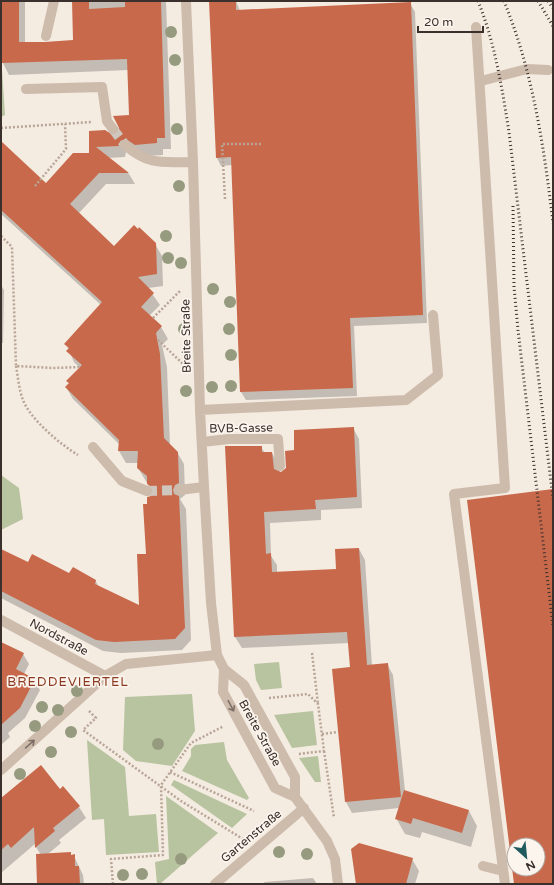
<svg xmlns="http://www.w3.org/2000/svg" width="554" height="885" font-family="'Varela Round',sans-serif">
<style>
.green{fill:#b8c4a0}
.shadow{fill:#0003}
.building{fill:#c8694b;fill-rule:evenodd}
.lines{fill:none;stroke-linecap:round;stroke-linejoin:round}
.minor-tunnel{stroke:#cfc6bd;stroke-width:10;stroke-dasharray:10 5;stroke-linecap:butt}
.path{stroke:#b9a596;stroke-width:2.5;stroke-dasharray:2 2;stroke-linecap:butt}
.minor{stroke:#cdbbac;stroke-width:10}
.rail{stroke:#3b302b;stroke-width:3;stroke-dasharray:1 3;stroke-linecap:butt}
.tree{fill:#969b7f}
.oneway{stroke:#7d6f65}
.labels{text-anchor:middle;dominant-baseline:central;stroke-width:3.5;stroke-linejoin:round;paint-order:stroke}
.street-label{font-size:12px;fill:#3b302b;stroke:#fbf5ee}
.neighbourhood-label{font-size:13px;letter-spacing:1px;fill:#8c3b22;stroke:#fbf5ee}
</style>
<rect width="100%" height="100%" fill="#f4ebe1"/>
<path class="green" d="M1 54 5 115 1 117Z
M1 475 19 488 23 519 1 530Z
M279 662 282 688 261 690 256 680 254 664Z
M192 694 195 731 172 766 136 761 123 750 125 697Z
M313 711 317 745 292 748 274 715Z
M87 740 125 767 129 816 156 814 159 852 106 855 104 819 92 820Z
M224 742 227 760 249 798 247 800 182 771 191 756V749L195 745Z
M318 756 321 782H315L299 758Z
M174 780 247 814 232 828 171 785Z
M166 796 218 833 160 884H157L155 862 169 859Z"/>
<path class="shadow" d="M3 1H25V43L74 41 73 1H166L171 149H163V155L142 156 126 152 125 157 108 158 129 174 135 184H106L79 213 114 247 155 244 162 256 163 286 148 288 160 305 149 316 161 327 168 339 162 345 167 367 170 446 177 452 184 464 185 495 180 499 186 509 191 640 182 650 121 653 103 651 1 598V562L28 564 95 580 99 587 140 606 147 554 148 506 153 493 138 468V463H126L119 451 120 445 73 399 66 387 69 384 68 381 80 368 74 362 66 344 101 305 1 214V148L46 184 90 154V131L110 136 118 135 120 128 130 116 128 70 9 75 3 63Z
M210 1H236L240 11 410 3 415 12 427 323 354 326 357 396 246 400 241 392 232 165 221 166 217 158Z
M1 285 4 290 3 343H1Z
M353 428 359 439 362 508 321 510V520L270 523 271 556 277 565V573L337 570 359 549 365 560 372 666 387 664 393 675 405 791 469 811 477 826 471 847 422 832 420 838 405 834 396 818 399 808 352 813 346 802 333 670 351 668 349 643 242 648 235 637 261 447 265 453H272L278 463 279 473 281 474 287 469 295 451Z
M1 643 23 654 29 664 24 674 34 680 40 690 25 718 8 733 10 737 1 745Z
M63 787 79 807 86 818 59 840 61 843 48 854 70 853 72 856H74L83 875 84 884H38L41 855 36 847V843L1 873V801L60 790Z
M352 849 412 859 419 871 415 884H356Z
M313 878 317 884H262L265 882Z"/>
<path class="building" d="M2 1H19V42H45L73 40 72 1H89V9L125 7V1H161L165 138H157V143L135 145 126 139 120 141 119 146 96 147 129 173H99L70 204 114 246 134 225 138 229 139 227 156 243 157 274 138 277 154 293 141 307 162 326 156 333 160 354 164 438 178 452 179 483 175 485 173 490 174 494 179 496 185 628 175 639 114 642 96 640 1 591V549L28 562 32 554 69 573 73 567 96 580 95 584 139 605 137 554H146L143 504H147V497L151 496 153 490 152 487 147 484V476L137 468 138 451H118L119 440 65 387 69 383 66 381 82 365 66 351 69 348 64 344 102 302 1 210V141L46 183 73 153H89V131L105 130 113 135 119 132V128L113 116 129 115 127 59 2 63Z
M209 1H236V10L411 2 423 315 350 318 353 388 240 392 231 157 216 158Z
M354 427 357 497 315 500 316 509 264 512 266 554 271 553 272 572 336 569 335 549 359 548 367 665 388 663 401 797 345 802 332 669 350 667 347 632 234 637 225 446H262V452H272L274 469 281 472 286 468 285 451 294 450V430Z
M553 489V884H514L467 500ZM514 845H538V869H514Z
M1 642 24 653 16 669 35 679 20 708 1 725Z
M41 765 60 789 63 786 80 806 53 828 55 831 35 848 34 827 11 848 8 844 1 850V798Z
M404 790 469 810 462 833 413 818 411 824 395 819Z
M359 843 413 858 406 884H356L351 849Z
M71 852V855L75 854V866H79L80 884H37L36 854Z"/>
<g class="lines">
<path class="minor-tunnel" d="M113 129 125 145
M147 491 179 490"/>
<path class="path" d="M1 128 92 122
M35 186 66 149 65 124
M225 199 222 144H262
M1 236 12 247 16 366 53 368 81 367
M153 318 180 291
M158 340 183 364
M16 366C18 377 19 390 23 400 30 419 61 445 78 455
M312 653 318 704
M269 698 308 694 318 704 324 751 299 754
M89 711 96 718 83 730 181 801 243 839
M322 734 338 732
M324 751 334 818
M170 772 254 811
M113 884 111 859 163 855 161 785 191 743 224 726"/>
<path class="minor" d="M186 1 193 162 200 410 204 487 211 603 217 655 224 669 223 692 275 788 295 797 327 841 335 859 338 884
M476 27 505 488 454 494 505 884
M46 36 54 1
M481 81 527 69 548 70
M26 89 102 87 107 121 113 129
M125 145C149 166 163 162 193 162
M200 410 406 400 438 375 433 315
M202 442 229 439H278L280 466
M93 447 122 481 147 491
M179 490 204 487
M1 620 105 676
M224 669 244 685 295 777V797
M1 770 105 676 126 664 217 655
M483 866 503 871
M215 884 304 808"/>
<path class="rail" d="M478 1C495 43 502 88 509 132L553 499
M504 1C533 72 544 147 553 223
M538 1 553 26
M548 1 553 8
M513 206 514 287 518 330 553 626"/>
</g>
<g class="tree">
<circle cx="171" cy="32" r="6"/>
<circle cx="175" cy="60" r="6"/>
<circle cx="177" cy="129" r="6"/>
<circle cx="179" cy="186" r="6"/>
<circle cx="166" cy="236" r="6"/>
<circle cx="168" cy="258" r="6"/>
<circle cx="181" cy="263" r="6"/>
<circle cx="213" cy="289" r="6"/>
<circle cx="230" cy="302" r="6"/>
<circle cx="184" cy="329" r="6"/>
<circle cx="229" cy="329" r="6"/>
<circle cx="231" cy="355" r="6"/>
<circle cx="231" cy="386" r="6"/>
<circle cx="212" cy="387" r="6"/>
<circle cx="186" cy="391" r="6"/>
<circle cx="77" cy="691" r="6"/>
<circle cx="42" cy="707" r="6"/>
<circle cx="58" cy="710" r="6"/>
<circle cx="35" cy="726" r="6"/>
<circle cx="71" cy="732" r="6"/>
<circle cx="158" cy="744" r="6"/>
<circle cx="51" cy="752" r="6"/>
<circle cx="20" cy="774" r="6"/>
<circle cx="279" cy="852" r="6"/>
<circle cx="307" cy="854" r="6"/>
<circle cx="181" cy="859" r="6"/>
<circle cx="142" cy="874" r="6"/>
<circle cx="123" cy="875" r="6"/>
</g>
<defs><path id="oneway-shaft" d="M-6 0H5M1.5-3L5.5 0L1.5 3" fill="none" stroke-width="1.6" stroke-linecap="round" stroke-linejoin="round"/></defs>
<g class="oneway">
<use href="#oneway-shaft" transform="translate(231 706) rotate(62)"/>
<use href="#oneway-shaft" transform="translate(30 744) rotate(-42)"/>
</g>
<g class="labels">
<g class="street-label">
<text transform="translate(186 336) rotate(-91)">Breite Straße</text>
<text transform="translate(241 428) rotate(-1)">BVB-Gasse</text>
<text transform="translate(59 637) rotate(28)">Nordstraße</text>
<text transform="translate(260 733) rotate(61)">Breite Straße</text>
<text transform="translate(251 836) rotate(-40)">Gartenstraße</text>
</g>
<g class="neighbourhood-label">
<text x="68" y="682">BREDDEVIERTEL</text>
</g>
</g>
<rect width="554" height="885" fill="none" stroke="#3b302b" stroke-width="4"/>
<g transform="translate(526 857) rotate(153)"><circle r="19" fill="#fbf5ee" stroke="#aea6a0"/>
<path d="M0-3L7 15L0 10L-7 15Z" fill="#1f5a5e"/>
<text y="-6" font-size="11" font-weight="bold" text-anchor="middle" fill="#3b302b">N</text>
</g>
<path d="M418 26v6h65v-6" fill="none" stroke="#3b302b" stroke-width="2"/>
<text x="424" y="26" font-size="12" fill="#3b302b" stroke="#fbf5ee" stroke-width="3" paint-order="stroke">20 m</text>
</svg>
